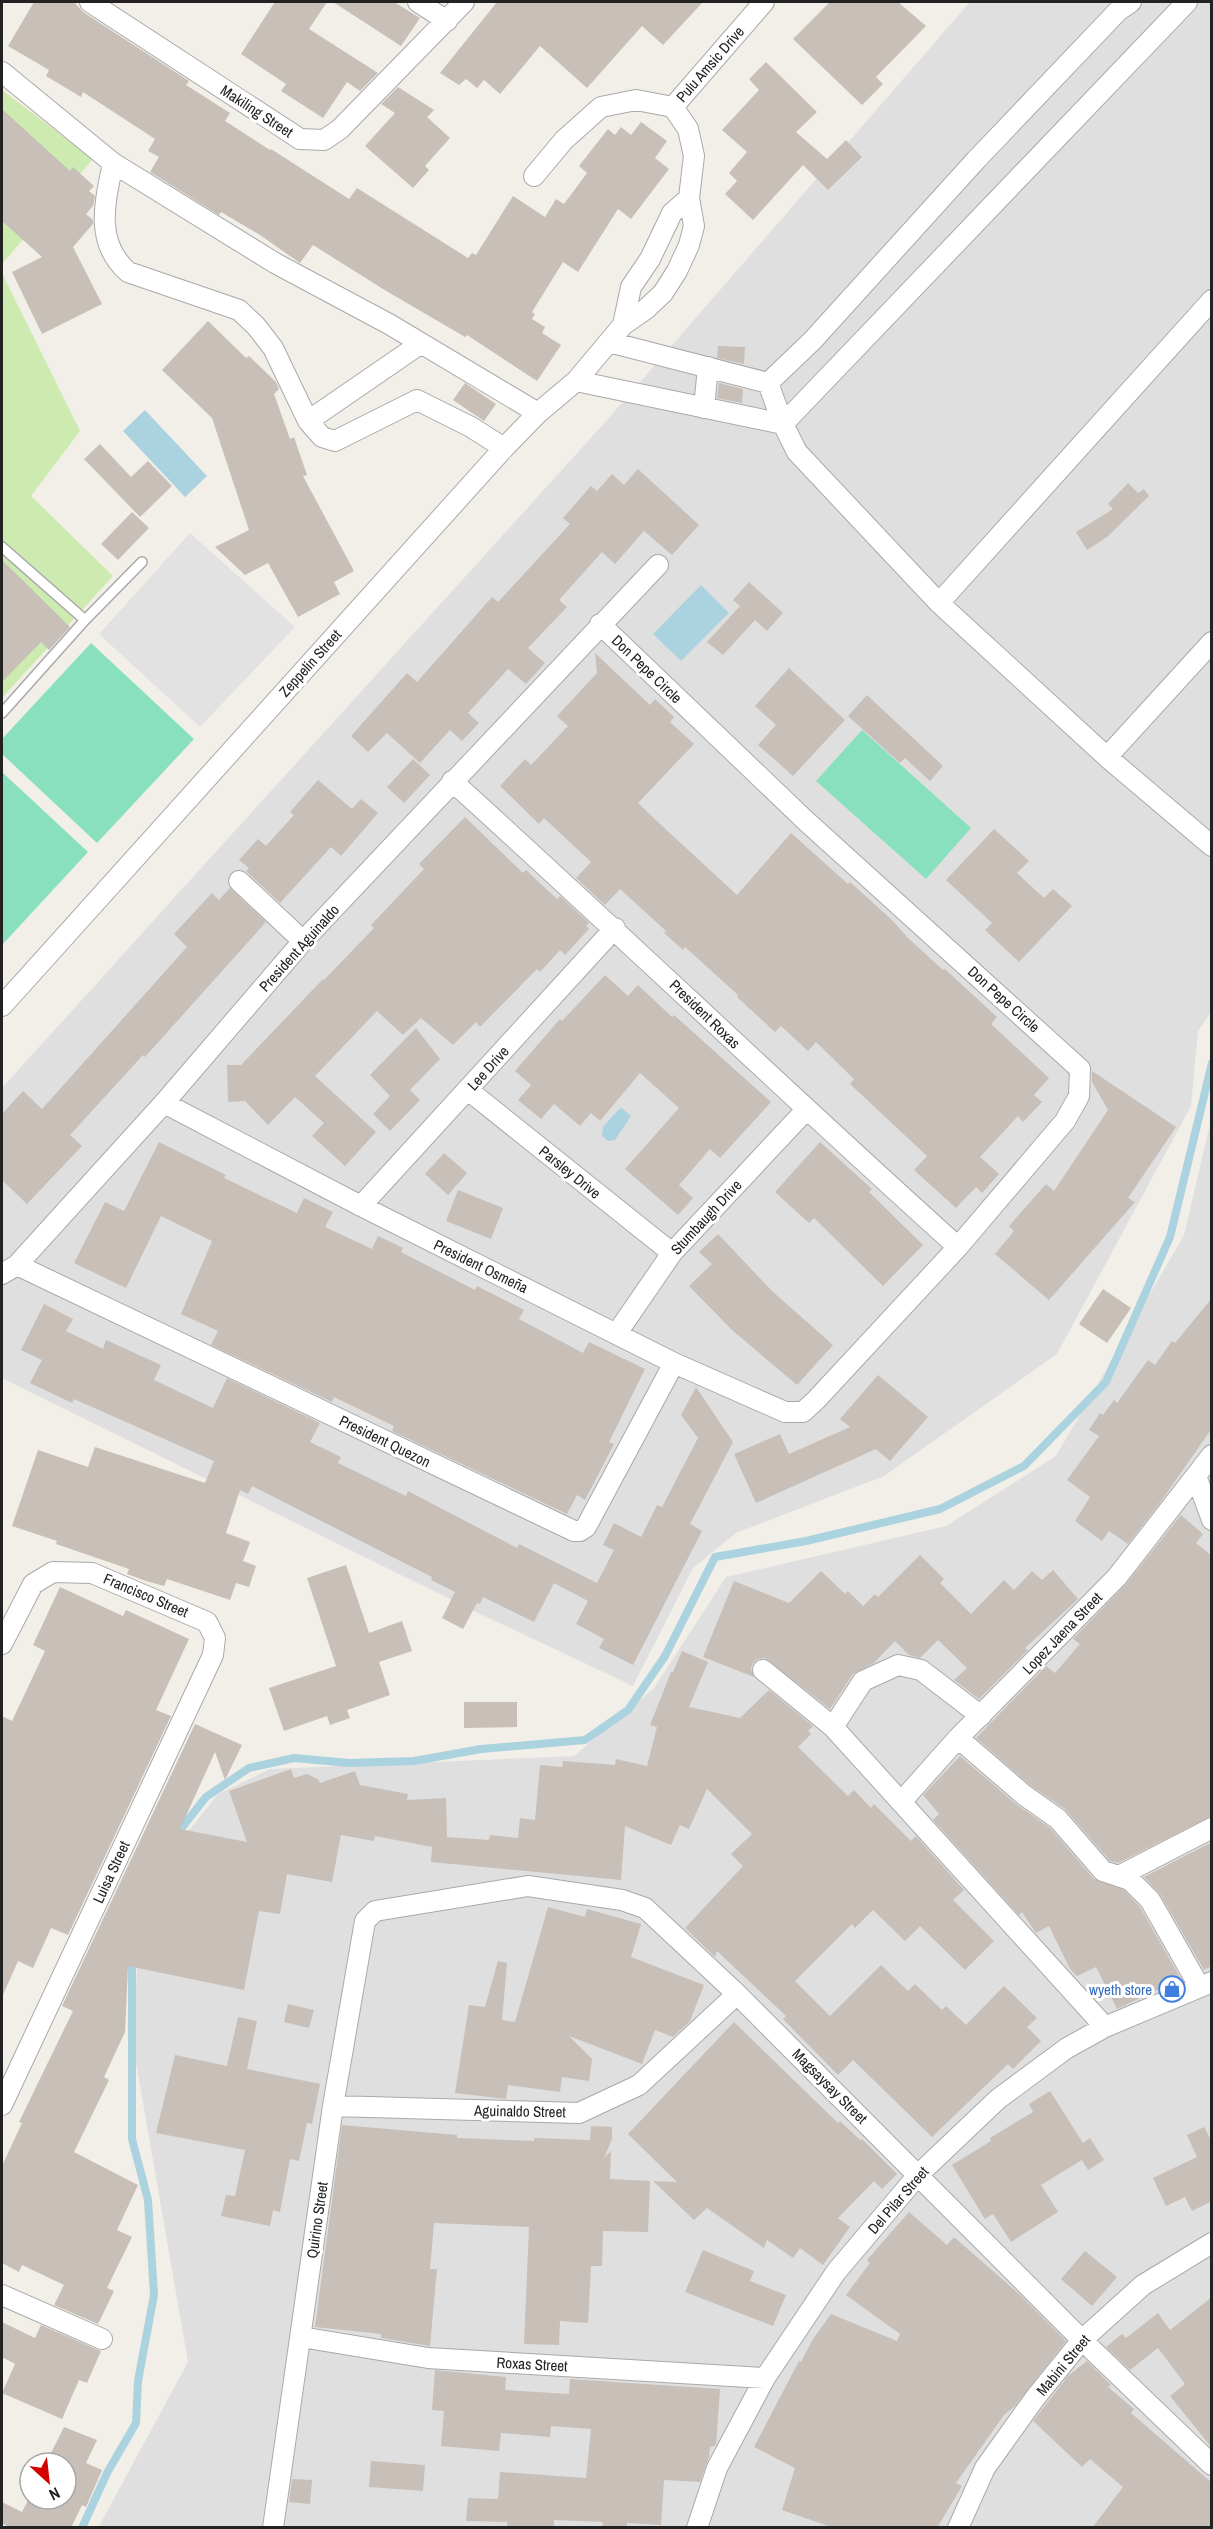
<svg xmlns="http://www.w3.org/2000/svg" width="1213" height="2529" font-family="'Archivo Narrow',sans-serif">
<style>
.residential{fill:#e0dfdf}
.grass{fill:#cdebb0}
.pitch{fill:#88e0be}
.parking{fill:#e2e2e2}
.water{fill:#aad3df}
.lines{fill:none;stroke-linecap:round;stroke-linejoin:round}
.stream{stroke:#aad3df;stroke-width:8}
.building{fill:#c7bfb8}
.lane-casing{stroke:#a9a9a9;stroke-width:12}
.street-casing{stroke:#a9a9a9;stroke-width:22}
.lane{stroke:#fff;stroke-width:9}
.street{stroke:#fff;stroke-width:20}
.labels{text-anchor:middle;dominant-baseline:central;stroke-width:6;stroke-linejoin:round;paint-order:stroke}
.street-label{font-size:15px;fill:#222;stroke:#fff}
.shop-label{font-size:15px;fill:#366cbe;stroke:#fff;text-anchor:end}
</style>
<rect width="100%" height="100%" fill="#f2efe9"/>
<path class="residential" d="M970 2H1211V1012L1198 1031 1191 1106 1057 1354 884 1476 736 1533 693 1568 633 1686 476 1612 2 1378V1088L608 419Z
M1211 1120V2527L98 2528 188 2362 133 2045 139 1930 167 1858 218 1794 270 1769 574 1756 654 1688 726 1577 946 1526 1056 1456 1184 1235Z"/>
<path class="grass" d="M2 90 93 159 2 264Z
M2 273 80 431 31 496 113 576 2 698Z"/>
<path class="pitch" d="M91 643 194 739 97 843 2 754V739Z
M862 730 971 828 926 879 816 781Z
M2 772 88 852 2 945Z"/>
<path class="parking" d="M190 533 295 627 200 727 99 634Z"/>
<path class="water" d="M145 410 207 476 185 497 123 431Z
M701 585 729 613 681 661 653 634Z
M622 1108 631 1116 615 1140 608 1141 602 1136 603 1127 619 1109Z"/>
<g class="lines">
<path class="stream" d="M176 1835 206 1797 249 1768 294 1758 349 1763 414 1761 481 1749 585 1740 628 1710 665 1656 715 1557 806 1541 940 1509 1024 1466 1106 1382 1170 1237 1212 1063
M82 2528 107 2473 136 2423 138 2381 154 2295 148 2200 132 2139V1957"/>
</g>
<path class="building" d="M34 2H74L83 12 189 81 186 85 230 113 225 121 270 150 271 149 349 199 357 188 468 258 472 253 476 255 513 196 545 217 556 199 564 204 587 173 579 166 608 129 615 135 621 127 631 135 641 122 667 141 655 158 669 169 631 219 618 209 578 272 563 262 532 312 535 314 532 319 545 327 542 333 561 345 537 381 467 335 465 337 383 289 313 245 300 263 260 235 221 212 219 215 150 172 159 157 148 151 155 139 83 92 81 97 46 76 49 70 8 46Z
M275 2H327L309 29 378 73 360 91 347 82 323 118 281 91 286 84 241 54Z
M333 2H394L420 18 401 46Z
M497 2H703L663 45 642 26 587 88 540 46 500 94 484 80 477 88 466 79 459 85 440 73Z
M830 2H898L926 26 876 77 883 84 862 105 793 39Z
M766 62 817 112 796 132 827 159 846 140 862 157 828 190 803 165 753 220 725 194 737 181 729 173 747 152 722 130 759 90 749 79Z
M398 87 434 110 427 117 450 138 425 166 429 170 413 188 365 146 395 113 381 104Z
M2 109 70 171 73 167 94 186 89 191 95 196 93 206 86 214 93 220V224L73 247 102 304 42 334 12 272 42 257 2 221Z
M208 321 246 358 249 356 276 382 279 389 274 394 290 439 294 437 307 475 303 476 354 571 334 582 340 594 298 617 268 563 245 575 215 547 249 530 212 418 162 370Z
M718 346 745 347 744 364 717 358Z
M465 383 496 404 484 421 453 400Z
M719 383 743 389 742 403 717 398Z
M100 444 131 477 148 461 172 486 140 517 84 459Z
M638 469 699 525 672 555 644 531 615 564 602 552 559 600 567 607 528 648 545 663 526 684 508 669 468 713 479 723 462 741 450 730 420 763 387 733 368 752 351 736 407 673 417 682 492 597 498 602 570 524 563 518 591 486 597 491 612 474 624 485Z
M1128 483 1138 493 1144 489 1149 496 1107 537 1087 550 1076 532 1113 509 1108 504Z
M132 512 149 528 118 560 101 544Z
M2 560 70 627 49 650 41 642 2 682Z
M749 582 783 613 767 631 755 620 723 655 707 642 740 606 733 600Z
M595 653 650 705 655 699 674 717 670 722 694 744 638 803 660 824 737 895 791 833 848 884 850 882 892 920 907 937 943 970 945 969 997 1017 991 1024 1049 1078 1034 1095 1042 1102 1023 1122 1018 1116 980 1157 999 1174 982 1193 976 1187 956 1208 914 1170 927 1156 850 1084 854 1079 816 1042 808 1051 781 1026 775 1032 737 997 738 995 685 947 683 950 664 933 666 931 620 889 605 905 576 878 591 862 544 818 539 824 500 786 525 759 531 765 568 726 557 716 597 673Z
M789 668 845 720 793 776 758 745 776 725 755 706Z
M867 695 943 766 930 781 905 758 900 763 848 716Z
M413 759 430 775 404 803 387 787Z
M318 780 352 809 361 799 378 813 341 856 331 847 280 903 246 871 249 868 239 860 258 839 266 846 294 815 290 812Z
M465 817 523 873 526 870 557 899 560 896 589 923 586 926 589 929 565 955 560 950 540 972 537 969 480 1027 476 1022 453 1045 421 1018 403 1035 377 1011 315 1076 376 1132 345 1166 312 1136 324 1123 295 1097 268 1125 245 1101 228 1102 227 1065H241L323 979 324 980 374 928 371 925 424 869 419 864Z
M994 829 1029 861 1017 873 1044 898 1053 889 1072 906 1019 962 985 930 992 923 946 880Z
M230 888 266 922 145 1057 143 1055 70 1135 82 1146 27 1204 2 1180V1114L23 1091 42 1109 187 947 174 934 212 893 219 900Z
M605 975 628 996 638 985 672 1017 674 1015 771 1102 720 1158 710 1149 679 1185 693 1198 678 1215 625 1169 679 1108 640 1073 600 1121 591 1113 580 1126 554 1104 541 1119 518 1100 531 1085 515 1071 560 1019 562 1021Z
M416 1028 440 1059 410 1090 420 1100 390 1131 373 1114 390 1096 370 1075Z
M1092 1071 1176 1127 1128 1198 1135 1202 1049 1300 995 1254 1014 1231 1009 1226 1046 1184 1054 1191 1108 1110 1092 1082Z
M159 1142 226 1175 224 1178 297 1213 304 1198 333 1212 325 1227 372 1249 378 1236 403 1248 401 1252 475 1290 477 1286 524 1310 519 1319 583 1353 589 1342 645 1369 609 1442 614 1444 585 1500 577 1495 567 1514 392 1431 394 1426 334 1397 332 1402 211 1345 218 1331 181 1314 212 1241 161 1216 126 1288 74 1263 105 1202 124 1211Z
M820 1142 872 1189 869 1192 923 1245 883 1286 814 1218 809 1223 775 1192Z
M444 1153 467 1173 448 1195 425 1174Z
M458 1190 503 1208 491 1239 446 1221Z
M718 1234 772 1291 833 1345 797 1385 732 1330 689 1286 712 1264 699 1252Z
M1103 1289 1131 1308 1107 1343 1079 1324Z
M1212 1298V1428L1162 1500 1128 1544 1109 1531 1102 1541 1075 1521 1090 1497 1067 1480 1099 1436 1089 1430 1100 1413 1103 1415 1114 1400 1117 1403 1148 1360 1155 1365 1172 1341 1175 1343Z
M44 1304 73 1319 66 1331 103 1349 106 1340 161 1365 154 1380 213 1408 227 1378 320 1423 310 1442 341 1457 338 1463 406 1496 408 1491 517 1548 519 1544 597 1583 614 1550 603 1545 614 1523 641 1537 657 1505 662 1507 698 1438 681 1415 696 1387 733 1442 690 1524 702 1531 633 1665 599 1648 604 1639 576 1624 588 1601 554 1583 534 1622 483 1597 480 1604 477 1603 463 1629 442 1618 455 1592 431 1580 432 1577 252 1486 248 1494 240 1490 226 1533 250 1542 243 1561 256 1566 249 1587 236 1583 230 1600 167 1579 164 1586 146 1581 127 1574 129 1569 56 1544 57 1541 12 1526 38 1450 88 1467 95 1447 205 1483 214 1461 74 1399 72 1403 30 1383 42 1360 21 1350Z
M878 1375 928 1417 890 1461 876 1449 756 1503 734 1454 780 1434 789 1454 850 1427 840 1419Z
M1181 1515 1203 1534 1196 1543 1212 1556V1816L1118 1863 1110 1861 1065 1809 1031 1786 976 1738 1046 1666 1055 1673 1080 1644 1073 1639 1126 1584Z
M920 1555 944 1579 940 1583 971 1614 1004 1580 1014 1590 1032 1571 1042 1580 1053 1570 1078 1599 1025 1648 1028 1650 979 1699 954 1680 967 1668 938 1640 920 1658 909 1655 895 1641 874 1663 853 1674 830 1709 765 1658 758 1659 753 1663 751 1669 754 1677 703 1657 734 1581 789 1603 821 1571 845 1594 848 1591 863 1606 875 1594 878 1597Z
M346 1565 369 1633 402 1621 412 1651 379 1662 390 1695 347 1710 350 1718 330 1725 327 1716 284 1731 269 1688 336 1666 307 1578Z
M60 1587 123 1616 126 1610 189 1639 156 1710 171 1716 68 1935 51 1928 33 1968 18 1961 2 1997V1716L12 1721 45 1651 33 1645Z
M682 1651 708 1662 689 1707 740 1718 769 1690 813 1726 808 1731 811 1734 798 1747 848 1796 854 1790 871 1808 874 1804 911 1841 916 1836 964 1890 953 1900 994 1941 965 1970 920 1926 905 1941 873 1910 855 1928 852 1924 795 1981 830 2016 881 1965 908 1991 915 1984 942 2010 946 2006 966 2025 1004 1986 1037 2018 1027 2027 1041 2041 1013 2069 1008 2064 932 2137 853 2060 838 2075 783 2019 786 2016 750 1982 717 1951 715 1957 685 1928 743 1866 731 1854 752 1834 707 1789 689 1829 680 1825 671 1845 625 1826 621 1880 431 1862 432 1847 375 1836 374 1841 341 1835 332 1882 287 1874 280 1914 259 1911 244 1990 128 1966 125 2032 104 2077 109 2080 74 2152 138 2185 117 2230 132 2237 107 2288 114 2291 98 2324 54 2305 64 2285 22 2265 19 2272 2 2263V2166L22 2123 19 2122 73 2011 62 2006 195 1724 242 1745 225 1780 215 1752 180 1829 247 1842 229 1791 291 1769 294 1778 307 1774 318 1779 320 1783 355 1771 360 1785 408 1794 407 1800 446 1798 447 1837 489 1840 490 1835 518 1838 520 1818 535 1820 540 1765 562 1767 563 1761 615 1765 616 1759 647 1766 657 1727 650 1725 671 1672H673Z
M464 1702H517V1727L464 1728Z
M960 1756 1016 1804 1050 1828 1094 1879 1124 1890 1140 1907 1181 1979 1117 2009 1096 1967 1077 1976 1070 1969 1049 1926 1036 1933 1022 1912 1019 1915 933 1820 939 1814 923 1795Z
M1212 1842V1966L1204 1970 1160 1894 1144 1877Z
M548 1907 585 1917 587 1909 641 1924 631 1957 704 1985 690 2021 673 2037 655 2030 642 2064 569 2036 592 2059 589 2081 562 2077 560 2092 508 2085 506 2099 455 2093 469 2005 485 2007 498 1961 507 1963 502 2020 515 2022Z
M288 2004 314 2010 309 2028 284 2022Z
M238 2017 257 2021 247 2069 320 2084 312 2124 307 2123 299 2161 290 2159 280 2212 273 2210 270 2226 221 2216 226 2195 235 2196 245 2150 156 2133 175 2055 227 2066Z
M734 2022 838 2123 840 2121 860 2140 862 2139 897 2174 882 2189 874 2181 838 2218 850 2227 823 2265 800 2248 793 2258 767 2240 764 2248 707 2208 694 2220 653 2181 677 2182 628 2134Z
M1050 2091 1083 2143 1090 2138 1104 2160 1088 2170 1082 2160 1041 2185 1058 2212 1011 2242 993 2214 985 2219 952 2165 991 2141 990 2138 1033 2112 1029 2104Z
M342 2125 457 2135V2138L534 2141V2138L590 2140 591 2126 612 2127V2139L604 2158 611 2151 610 2179 650 2181 648 2232 603 2231 602 2266H591L588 2323 560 2321 559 2345 524 2344 529 2227 434 2223 430 2269H437L430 2346 381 2338V2334L315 2327Z
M1204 2127 1212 2142V2201L1192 2211 1185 2197 1166 2206 1153 2178 1197 2157 1187 2135Z
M909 2212 947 2245 954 2237 1018 2293 1066 2341 1015 2406 1004 2415 956 2483 962 2486 937 2528H834L782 2510 795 2468 754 2447 799 2361 801 2362 813 2339 831 2314 897 2341 900 2334 846 2295 870 2263 867 2260Z
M703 2250 754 2271 750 2281 786 2295 773 2326 685 2292Z
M1085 2251 1117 2277 1092 2306 1061 2279Z
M1212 2297V2448L1170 2396 1185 2384 1158 2348 1130 2370 1106 2347 1122 2334 1126 2338 1158 2313 1170 2330Z
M2 2322 35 2338 41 2325 101 2351 87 2383 79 2380 62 2419 2 2393 15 2364 2 2357Z
M1087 2361 1111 2385 1108 2387 1134 2409 1131 2413 1212 2483V2528H1092L1123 2487 1090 2459 1082 2467 1033 2421 1068 2376Z
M435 2370 506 2377 505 2390 569 2394 570 2379 720 2389 716 2445 710 2447 709 2457 700 2482 664 2480 661 2525 627 2523V2528H602L603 2522 554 2520V2528H507V2522L466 2521 468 2498 498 2499 500 2472 586 2478 591 2429 551 2426 550 2437 501 2433 499 2451 441 2446 444 2411 432 2410Z
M64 2427 97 2440 86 2463 102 2470 86 2507 82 2505 71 2528H10L2 2523V2502L22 2512 30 2496V2499H66V2463H46Z
M371 2461 425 2465 423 2491 369 2487Z
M292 2479 312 2480 310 2504 289 2502Z"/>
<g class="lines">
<g class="lane-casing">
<path id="lane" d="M2 547 85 620
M2 713 85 620 142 562"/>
</g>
<g class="street-casing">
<path id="street" d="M90 2 300 139 324 140 340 129 464 2
M418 2 447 21
M2 72 113 163 275 263 389 324 538 413
M113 163C105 202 94 242 128 272L239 310 256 326 273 348 308 421 322 437 335 441 417 400 471 427 504 448
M534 176 564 140 601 107 636 100 673 107
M623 325 631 287 650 259 672 213 689 198
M609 342 768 383 813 340 976 160 1118 11 1131 2
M576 381 783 424 1187 2
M768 383 783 424 797 452 939 603 1107 757 1212 846
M704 408 708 367
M308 421 420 344
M939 603 1212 300
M1107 757 1212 642
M452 781C622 935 788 1094 958 1247
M239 881 303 941
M2 1006 504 448 538 413 576 381 623 325 646 309 663 293 677 271 689 245 694 226 689 198 694 156 688 129 673 107 764 2
M468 1090 672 1253
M164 1103 361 1206 674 1363 785 1412H803L816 1400 958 1247 1065 1121 1079 1096 1080 1069 806 821 600 624
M361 1206 615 928
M17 1265 574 1531H580L586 1527 674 1363
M2 1274 17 1265 164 1103 303 941 658 565
M617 1333 672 1253 806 1110
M1196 1476 1212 1520
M2 1644 33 1584 53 1572 92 1573 207 1622 215 1638 213 1655 2 2105
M763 1670 833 1727 1105 2027
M833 1727 863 1681 898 1665 921 1670 981 1716
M958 1738 1024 1795 1058 1819 1103 1871 1130 1880 1150 1900 1199 1986
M901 1802 958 1738 1117 1577 1212 1455
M1119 1876 1212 1828
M333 2106 579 2113 639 2085 737 1994
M2 2295 102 2339
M301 2337 428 2358 765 2378
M273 2528 333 2106 365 1921 375 1911 528 1886 622 1900 645 1908 737 1994 1082 2340 1212 2465
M697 2528 717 2468 765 2378 836 2272 918 2175 998 2099 1067 2048 1105 2027 1212 1982
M958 2528 985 2468 1035 2398 1082 2340 1143 2285 1212 2243"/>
</g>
<use href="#lane" class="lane"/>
<use href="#street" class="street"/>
</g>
<defs>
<g id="shop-ring" transform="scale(1.35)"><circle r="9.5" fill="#fff" stroke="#3f7fe0" stroke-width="1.5"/><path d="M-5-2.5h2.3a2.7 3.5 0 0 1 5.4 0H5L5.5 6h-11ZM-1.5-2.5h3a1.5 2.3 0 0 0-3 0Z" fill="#3f7fe0"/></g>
</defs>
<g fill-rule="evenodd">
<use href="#shop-ring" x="1172" y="1989"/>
</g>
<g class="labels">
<g class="street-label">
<text transform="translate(710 64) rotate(-49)">Pulu Amsic Drive</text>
<text transform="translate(257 111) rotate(33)">Makiling Street</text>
<text transform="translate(310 663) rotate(-48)">Zeppelin Street</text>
<text transform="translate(647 669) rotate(44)">Don Pepe Circle</text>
<text transform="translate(299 948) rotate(-48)">President Aguinaldo</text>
<text transform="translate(1004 999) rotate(42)">Don Pepe Circle</text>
<text transform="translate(705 1014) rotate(44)">President Roxas</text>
<text transform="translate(488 1068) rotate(-48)">Lee Drive</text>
<text transform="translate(570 1172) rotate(39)">Parsley Drive</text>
<text transform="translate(706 1217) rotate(-47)">Stumbaugh Drive</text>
<text transform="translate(481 1266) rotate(26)">President Osmeña</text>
<text transform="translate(385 1441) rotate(26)">President Quezon</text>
<text transform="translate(146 1595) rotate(23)">Francisco Street</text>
<text transform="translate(1062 1633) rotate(-46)">Lopez Jaena Street</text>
<text transform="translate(111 1872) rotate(-65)">Luisa Street</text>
<text transform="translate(830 2086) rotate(45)">Magsaysay Street</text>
<text transform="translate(520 2111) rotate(1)">Aguinaldo Street</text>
<text transform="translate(898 2200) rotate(-49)">Del Pilar Street</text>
<text transform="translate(317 2220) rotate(-82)">Quirino Street</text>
<text transform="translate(532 2364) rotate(3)">Roxas Street</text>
<text transform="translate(1063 2365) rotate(-50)">Mabini Street</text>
</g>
<g class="shop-label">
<text x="1152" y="1989">wyeth store</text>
</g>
</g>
<rect width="1213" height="2529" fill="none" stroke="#222222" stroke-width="6"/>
<g transform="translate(48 2481) rotate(153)"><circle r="28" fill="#ffffff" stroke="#a7a7a7" stroke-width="1.5"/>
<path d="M0-4.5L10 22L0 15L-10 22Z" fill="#d40000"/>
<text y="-9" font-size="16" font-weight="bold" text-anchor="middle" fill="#222222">N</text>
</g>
</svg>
